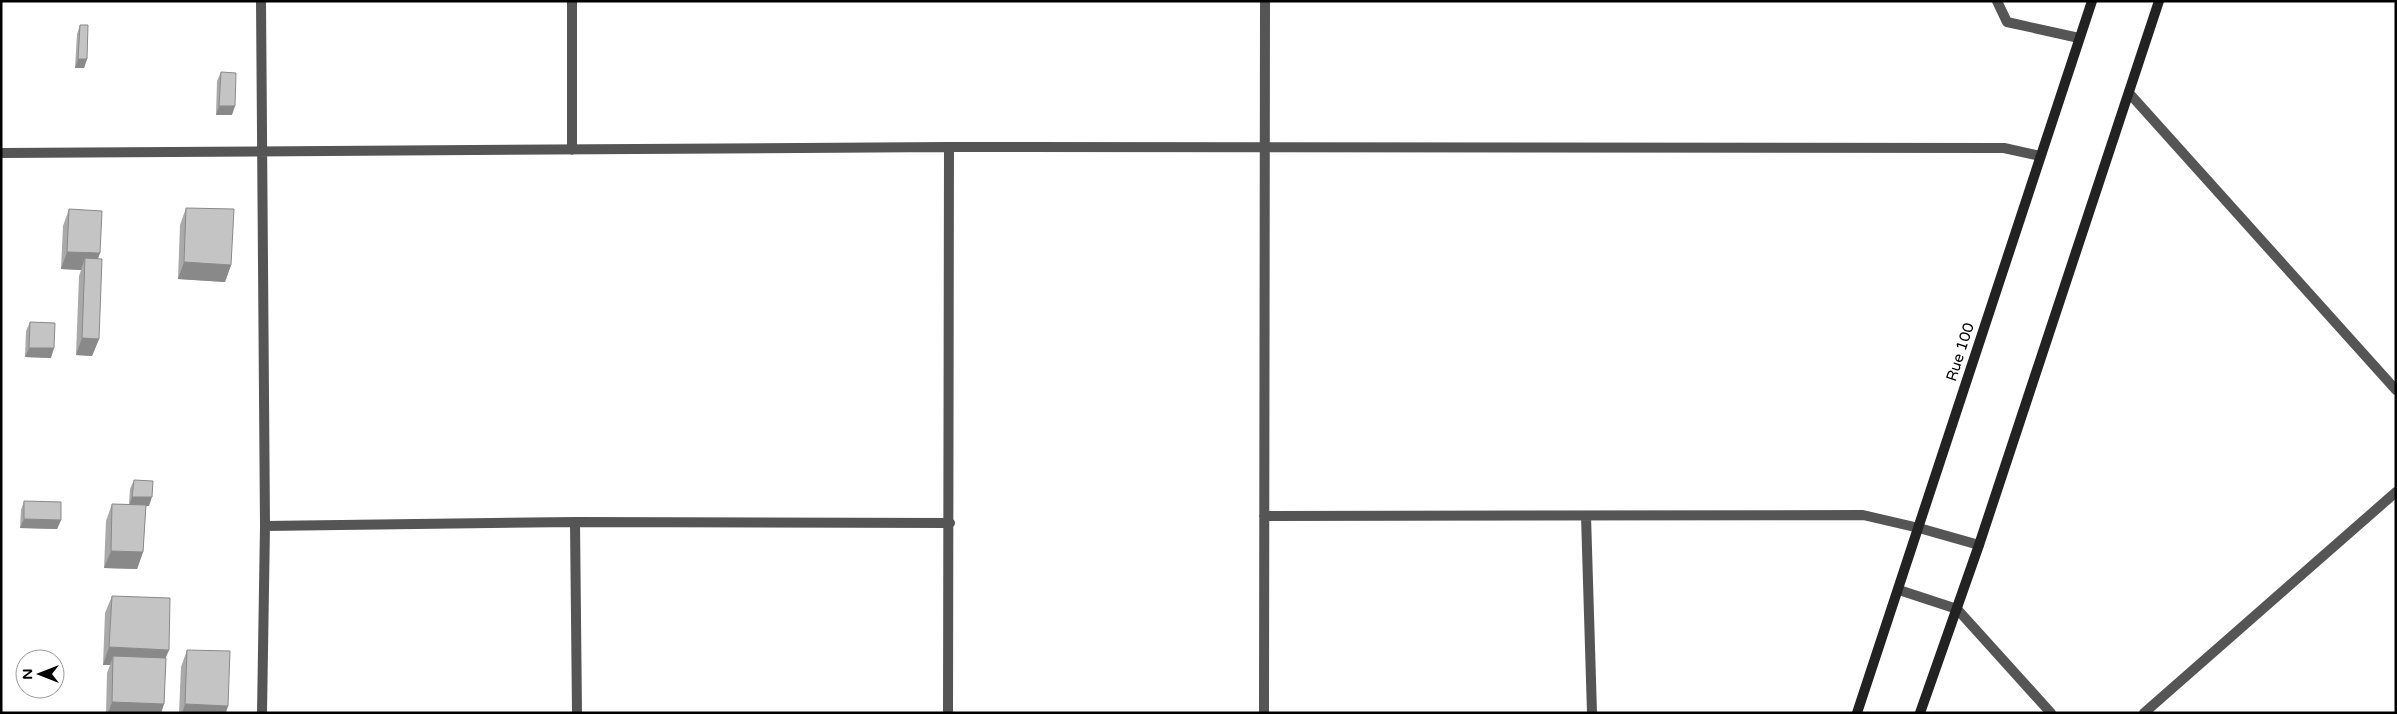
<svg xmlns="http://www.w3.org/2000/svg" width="2397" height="714" font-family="'Varela Round',sans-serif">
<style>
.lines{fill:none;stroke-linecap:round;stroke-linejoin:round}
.street{stroke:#555;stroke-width:10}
.secondary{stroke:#222;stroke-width:10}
.wall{fill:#a9a9a9}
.shaded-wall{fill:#898989}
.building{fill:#c4c4c4;stroke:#898989}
.labels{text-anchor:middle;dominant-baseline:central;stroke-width:4;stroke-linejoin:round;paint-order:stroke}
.street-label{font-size:15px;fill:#000;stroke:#fff}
</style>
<rect width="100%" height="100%" fill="#fff"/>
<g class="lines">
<path class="street" d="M261 1 265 526 262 713
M1997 1 2007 22 2079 38
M2129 93 2396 390
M572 150V1
M1 153 949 147 2004 148 2040 156
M1264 516 1863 515 1919 528 1979 545
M1586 516 1592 713
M575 522 577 713
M265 526 575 522 950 523
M1899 590 1957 609 2051 713
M948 713 949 147
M1264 713 1265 1
M2144 713 2396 492"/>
<path class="secondary" d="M1857 713 2092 1
M1920 713 1979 545 2159 1"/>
</g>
<path class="wall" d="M80 25 87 59 84 68H75L77 34Z
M221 72 232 115H216L217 81Z
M186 208 231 265 225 282 178 279 180 225Z
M69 209 98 259 99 339 92 356 76 355 79 276 81 270 61 269 63 226Z
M30 322 51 358 25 357 26 331Z
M134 480 149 506H146L143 552 137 569 104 568 106 521 112 504H129L130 489Z
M24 501 61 520 57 529 20 528 21 510Z
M112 596 166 658 164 704 161 713H106L107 673 110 665H103L105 613Z
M187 650 226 713H179L181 667Z"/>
<path class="shaded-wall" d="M78 59H87L84 68H75Z
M219 106H235L232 115H216Z
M67 252 100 253 94 271 85 258 81 270 61 269Z
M184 262 231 265 225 282 178 279Z
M82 338 99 339 92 356 76 355Z
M29 348H54L51 358 25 357Z
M132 497H152L149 506H129Z
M24 519 61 520 57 529 20 528Z
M111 551 143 552 137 569 104 568Z
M109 647 169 650 162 667 113 656 110 665H103Z
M112 702 164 704 161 713H108Z
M185 704 228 706 226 713H182Z"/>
<path class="building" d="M80 25H88L87 59H78Z
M221 72 236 73 235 106H219Z
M186 208 234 209 231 265 184 262Z
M69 209 102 211 100 253 67 252Z
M85 258 102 259 99 339 82 338Z
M30 322 55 323 54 348H29Z
M134 480 153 481 152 497H132Z
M24 501 61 502V520L24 519Z
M112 504 146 505 143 552 111 551Z
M112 596 170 598 169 650 109 647Z
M187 650 230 651 228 706 185 704Z
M113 656 166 658 164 704 112 702Z"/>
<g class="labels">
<g class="street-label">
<text transform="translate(1960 352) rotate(-72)">Rue 100</text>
</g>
</g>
<rect width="2397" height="714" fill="none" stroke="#000000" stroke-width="5"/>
<g transform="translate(40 674) rotate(270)"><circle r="24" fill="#ffffff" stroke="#999999"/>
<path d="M0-4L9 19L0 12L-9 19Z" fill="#000000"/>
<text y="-8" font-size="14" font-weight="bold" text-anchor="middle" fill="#000000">N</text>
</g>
</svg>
